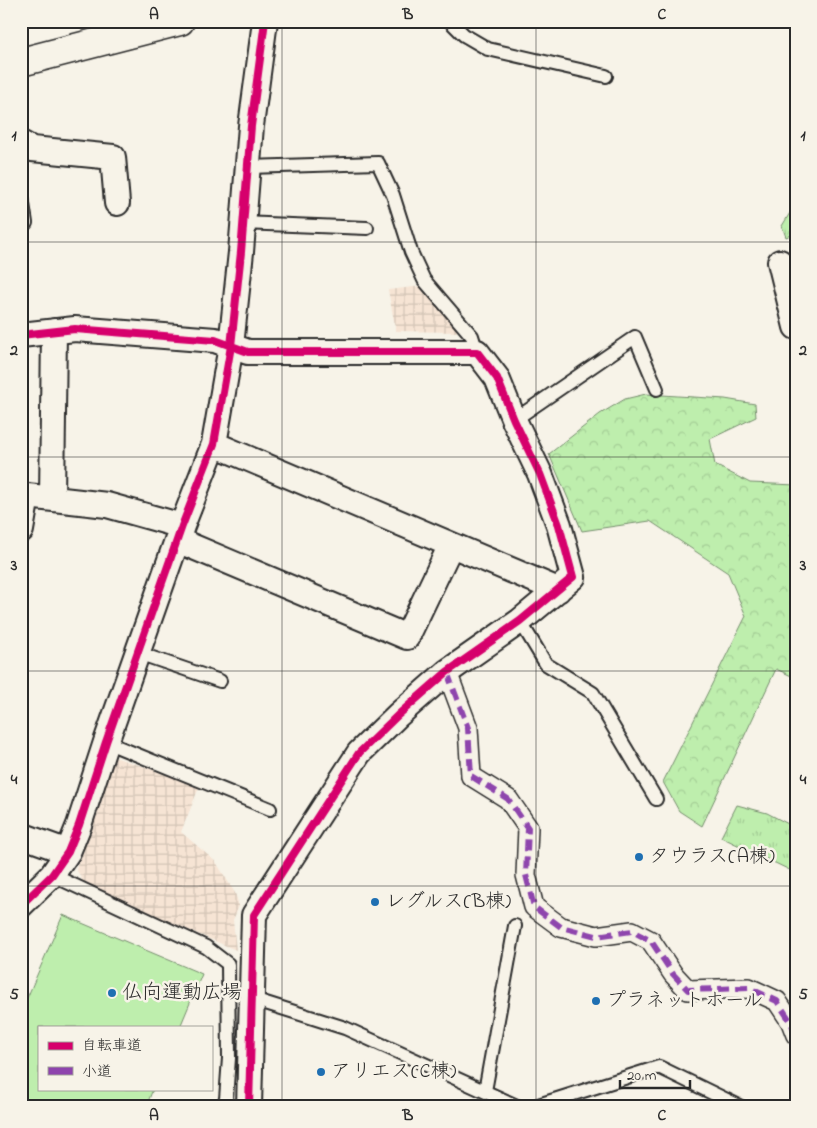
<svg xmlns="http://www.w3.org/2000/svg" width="817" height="1128" font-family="'Indie Flower','Klee One',sans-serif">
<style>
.industrial{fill:url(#industrial-grid)}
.grass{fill:url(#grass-tufts);stroke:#748c6c}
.forest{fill:url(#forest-crowns);stroke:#748c6c}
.garden{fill:#beeead;stroke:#748c6c}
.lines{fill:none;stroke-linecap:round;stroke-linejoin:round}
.service-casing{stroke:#2b2b2b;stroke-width:16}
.pedestrian-casing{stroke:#2b2b2b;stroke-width:22}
.minor-casing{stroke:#2b2b2b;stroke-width:28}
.tertiary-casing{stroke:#2b2b2b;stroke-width:31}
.service{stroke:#f7f3e8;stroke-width:12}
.pedestrian{stroke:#f7f3e8;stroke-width:19}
.minor{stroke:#f7f3e8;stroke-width:24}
.tertiary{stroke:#f7f3e8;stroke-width:28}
.quiet{stroke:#8e44ad;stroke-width:6;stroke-dasharray:12 6;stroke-linecap:butt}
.cycleway-casing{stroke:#f7f3e8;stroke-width:11}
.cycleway{stroke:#d6006c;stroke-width:8}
.grid{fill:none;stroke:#2b2b2b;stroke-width:1;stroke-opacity:0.55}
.poi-dot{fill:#1f6fb2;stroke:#f7f3e8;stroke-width:2}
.labels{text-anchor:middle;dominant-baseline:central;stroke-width:5;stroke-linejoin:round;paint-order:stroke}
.poi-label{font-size:20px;fill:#2b2b2b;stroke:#f7f3e8;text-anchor:start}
.neatline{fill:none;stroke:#2b2b2b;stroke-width:2}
.grid-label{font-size:16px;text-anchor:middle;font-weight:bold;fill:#2b2b2b}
</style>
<defs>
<pattern id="industrial-grid" width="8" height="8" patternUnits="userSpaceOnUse" patternTransform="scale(1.25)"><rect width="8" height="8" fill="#f6e4d4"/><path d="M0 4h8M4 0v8" fill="none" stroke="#d3c4b6"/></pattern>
<pattern id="grass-tufts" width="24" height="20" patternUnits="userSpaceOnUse" patternTransform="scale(1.25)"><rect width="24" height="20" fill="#beeead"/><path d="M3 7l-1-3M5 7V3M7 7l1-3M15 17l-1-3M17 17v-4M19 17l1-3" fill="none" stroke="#a3cc95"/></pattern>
<pattern id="forest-crowns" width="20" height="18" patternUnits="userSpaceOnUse" patternTransform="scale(1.25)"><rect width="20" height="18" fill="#beeead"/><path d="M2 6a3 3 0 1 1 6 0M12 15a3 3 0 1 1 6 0" fill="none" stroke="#a3cc95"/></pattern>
</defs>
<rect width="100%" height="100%" fill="#f7f3e8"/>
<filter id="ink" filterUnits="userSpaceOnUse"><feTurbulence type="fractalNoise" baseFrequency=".02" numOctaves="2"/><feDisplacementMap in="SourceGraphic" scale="10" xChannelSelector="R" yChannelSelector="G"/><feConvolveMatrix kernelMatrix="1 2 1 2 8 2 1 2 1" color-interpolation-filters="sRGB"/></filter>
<g filter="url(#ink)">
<path class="industrial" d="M422 286 457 325V332L396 331 388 290Z
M114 757 200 785 181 832 216 862 235 893 239 906 233 920 236 950 99 892 100 889 89 884 87 888 76 869Z"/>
<path class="grass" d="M796 203V233L786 237 782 226Z
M737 805 767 813 796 828V873L721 837Z"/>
<path class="forest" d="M646 394 725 399 755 404 756 417 710 439 715 465 750 483 796 485V678L776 669 702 826 679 811 663 782 746 616 728 573 650 521 582 531 549 454 600 414 625 399Z"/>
<path class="garden" d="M63 915 202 974 180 1027H39V1089H153L146 1107H21V1042L27 1027 21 1024V1012Z"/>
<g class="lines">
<g class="service-casing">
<path id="service" d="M450 21 464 35 488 49 606 76
M248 167 378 163 393 195 411 252 424 280 472 336 477 352
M21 191 26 223
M244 223 367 228
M514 420 635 337 657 389
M520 621 546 664 593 693 656 799
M138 653 220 681
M106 742 270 809
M52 875 206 947 228 964 229 1058 226 1099 222 1107
M253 999 345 1028 519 1107
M485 1091 515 926
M532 1107 659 1067 741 1107"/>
</g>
<g class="pedestrian-casing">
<path id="pedestrian" d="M447 672 468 728 471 776 508 799 528 828 526 875 534 907 561 927 596 936 632 931 651 941 673 974 688 990 749 988 777 1001 791 1022 796 1035"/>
</g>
<g class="minor-casing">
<path id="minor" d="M21 143 32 149 113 157 117 203
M780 262 796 327
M21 335 75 329 215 340 248 352H477L497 378 514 420 540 474 559 525 573 577 520 621 447 672 398 715 359 753 254 915 249 1107
M214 444 558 590
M21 496H27L21 530
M27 496 107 505 182 526
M52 498 54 331
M177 540 407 637 451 545
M21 835 68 852
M21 905 52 875 68 852 79 825 106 742 182 526 214 444 231 346 241 252 251 126 265 21"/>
</g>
<g class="tertiary-casing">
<path id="tertiary" d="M21 62 180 21"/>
</g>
<use href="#service" class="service"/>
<use href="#pedestrian" class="pedestrian"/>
<use href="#minor" class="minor"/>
<use href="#tertiary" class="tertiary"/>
<path class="quiet" d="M447 672 468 728 471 776 508 799 528 828 526 875 534 907 561 927 596 936 632 931 651 941 673 974 688 990 749 988 777 1001 791 1022 796 1035"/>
<g class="cycleway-casing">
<path id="cycleway" d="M21 335 75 329 215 340 248 352H477L497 378 514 420 540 474 559 525 573 577 520 621 447 672 398 715 359 753 254 915 249 1107
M21 905 52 875 68 852 79 825 106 742 182 526 214 444 231 346 241 252 251 126 265 21"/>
</g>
<use href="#cycleway" class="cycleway"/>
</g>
</g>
<path class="grid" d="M282 21V1107M536 21V1107M21 242H796M21 457H796M21 671H796M21 886H796"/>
<g class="poi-dot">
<circle cx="639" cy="857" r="5"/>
<circle cx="375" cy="902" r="5"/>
<circle cx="112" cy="993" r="5"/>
<circle cx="596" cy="1001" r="5"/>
<circle cx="321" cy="1072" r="5"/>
</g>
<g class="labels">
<g class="poi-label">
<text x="649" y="857">タウラス(A棟)</text>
<text x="385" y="902">レグルス(B棟)</text>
<text x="122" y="993">仏向運動広場</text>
<text x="606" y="1001">プラネットホール</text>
<text x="331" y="1072">アリエス(C棟)</text>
</g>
</g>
<rect width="817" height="1128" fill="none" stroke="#f7f3e8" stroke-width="55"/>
<rect x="38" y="1026" width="175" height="65" fill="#f7f3e8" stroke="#a5a39c"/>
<rect x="48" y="1042" width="25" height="8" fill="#d6006c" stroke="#a5a39c"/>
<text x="82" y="1050" font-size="15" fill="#2b2b2b">自転車道</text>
<rect x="48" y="1067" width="25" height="8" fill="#8e44ad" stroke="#a5a39c"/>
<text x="82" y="1076" font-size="15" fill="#2b2b2b">小道</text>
<path d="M620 1080v8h70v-8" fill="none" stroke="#2b2b2b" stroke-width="2.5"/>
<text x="627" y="1080" font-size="15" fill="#2b2b2b" stroke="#f7f3e8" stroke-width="4" paint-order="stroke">20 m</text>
<rect x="28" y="28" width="762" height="1072" class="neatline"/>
<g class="grid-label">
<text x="154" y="19">A</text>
<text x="408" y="19">B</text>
<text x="662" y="19">C</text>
<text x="14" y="140">1</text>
<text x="803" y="140">1</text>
<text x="14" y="355">2</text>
<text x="803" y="355">2</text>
<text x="14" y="570">3</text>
<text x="803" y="570">3</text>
<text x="14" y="784">4</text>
<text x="803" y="784">4</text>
<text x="14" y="999">5</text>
<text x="803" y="999">5</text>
<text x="154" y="1120">A</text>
<text x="408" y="1120">B</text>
<text x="662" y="1120">C</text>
</g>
</svg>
